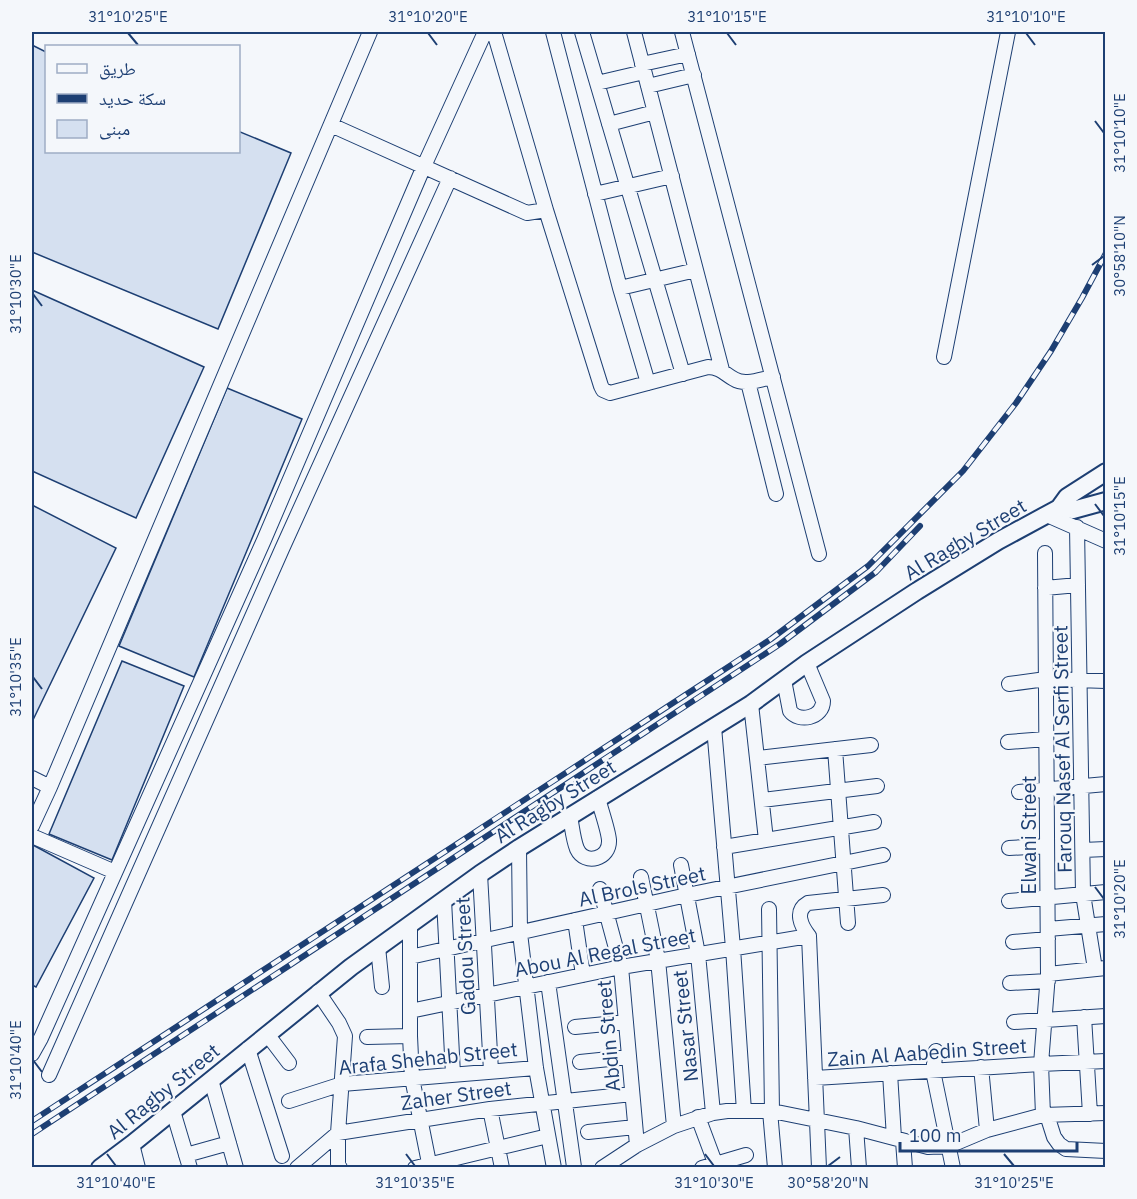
<svg xmlns="http://www.w3.org/2000/svg" width="1137" height="1199" font-family="'IBM Plex Sans','Noto Naskh Arabic',sans-serif">
<style>
.building{fill:#d5e0f0;stroke:#1d3f73;stroke-width:1.5}
.lines{fill:none;stroke-linecap:round;stroke-linejoin:round}
.minor-casing{stroke:#1d3f73;stroke-width:16}
.major-casing{stroke:#1d3f73;stroke-width:20}
.minor{stroke:#f4f7fb;stroke-width:14}
.major{stroke:#f4f7fb;stroke-width:16}
.rail-casing{stroke:#1d3f73;stroke-width:6}
.rail{stroke:#f4f7fb;stroke-width:4;stroke-dasharray:11;stroke-linecap:butt}
.ticks{fill:none;stroke:#1d3f73;stroke-width:2}
.labels{text-anchor:middle;dominant-baseline:central;stroke-width:4.5;stroke-linejoin:round;paint-order:stroke}
.street-label{font-size:20px;fill:#1d3f73;stroke:#f4f7fb}
.neatline{fill:none;stroke:#1d3f73;stroke-width:2}
.ticks-label{font-size:15px;text-anchor:middle;fill:#1d3f73}
</style>
<rect width="100%" height="100%" fill="#f4f7fb"/>
<path class="building" d="M32 45 46 52V152H238V131L291 153 218 329 32 252Z
M32 290 204 367 136 518 32 471Z
M227 388 302 419 194 677 119 646Z
M32 505 116 548 32 722Z
M122 661 184 686 112 860 49 834Z
M33 845 94 878 36 987 32 985V848Z"/>
<g class="lines">
<g class="minor-casing">
<path id="minor" d="M553 32 620 288 648 383
M582 32 683 374
M634 32 722 370
M682 32 819 554
M642 64 688 54
M597 83 644 72
M648 86 694 75
M609 124 655 112
M331 125 527 213 546 210 494 32
M595 194 672 176
M546 210 601 386 603 390 610 393 708 367C722 368 723 373 734 379 745 386 761 379 773 377
M620 288 696 270
M944 357 1008 32
M748 382 776 494
M1047 515 1106 541
M1077 527 1083 894 1095 969
M1045 588 1078 585
M784 680 790 711C799 723 823 718 823 701L807 663
M1009 684 1046 679 1106 681
M751 704 766 840
M714 727 733 948 744 1111
M1008 742 1046 739
M835 749 848 923
M757 758 871 745
M32 778 50 787
M1019 792 1106 784
M762 800 877 786
M570 816C572 826 573 839 577 849 585 866 610 859 609 840 608 829 601 810 598 798
M32 826 50 787 370 32
M32 836 115 872
M724 847 874 822
M519 848 520 933 536 1068 554 1168
M1009 848 1047 846
M1083 850 1106 849
M681 865 698 954 713 1113
M480 874 491 1071
M641 877 658 960 674 1126
M600 889 621 967 637 1145
M444 900 453 1074
M1009 901 1106 892
M769 909 772 1111
M575 920 583 975
M410 924V1036L412 1078 430 1168
M1048 929 1106 924
M809 936 819 1168
M809 936C801 926 794 911 808 903L883 895
M1013 942 1048 939
M378 947 382 987
M410 957 687 895 883 855
M1048 974 1106 968
M548 982 574 1167
M1010 983 1048 981
M318 992 339 1023 345 1036 338 1133V1164L340 1168
M410 1011 621 967 809 936
M1084 1017 1090 1114
M1014 1022 1106 1016
M575 1027 626 1022
M267 1034 289 1063
M367 1037 410 1036
M248 1049 282 1156
M936 1051 933 1071 953 1168
M32 1054 41 1038 264 540 424 166 485 32
M580 1062 629 1057
M981 1067 987 1130
M890 1073 894 1138
M49 1075 282 549 450 178
M815 1078 1041 1064 1106 1061
M211 1080 236 1168
M289 1101 342 1084 536 1068
M490 1109 502 1168
M173 1111 190 1168
M770 1111 775 1168
M1043 1115 1041 1064 1048 974 1045 553
M1047 1115 1054 1137 1059 1144 1066 1149 1106 1151
M698 1117 717 1168
M856 1128 859 1168
M588 1132 635 1127
M903 1141 905 1168
M132 1144 138 1168
M121 1152 126 1168
M186 1155 229 1143
M297 1168 338 1133 490 1109 632 1094
M415 1168 548 1136
M602 1168 637 1145 674 1126 713 1113 727 1111H772L856 1128 928 1147 949 1146 987 1130 1043 1115 1106 1113
M702 1168 746 1155"/>
</g>
<g class="major-casing">
<path id="major" d="M1059 508 1073 510 1106 501
M100 1168 132 1144 351 967 480 874 519 848 751 704 807 663 917 591 998 541 1059 508 1067 497 1106 472"/>
</g>
<use href="#minor" class="minor"/>
<use href="#major" class="major"/>
<g class="rail-casing">
<path id="rail" d="M32 1121 771 639 868 566 963 471 1016 403 1051 351 1082 298 1106 253
M32 1134 780 644 876 572 920 526"/>
</g>
<use href="#rail" class="rail"/>
</g>
<path class="ticks" d="M128 33 138 45M428 33 437 45M727 33 736 45M1026 33 1035 45M1095 121 1104 133M1092 265 1104 256M33 294 42 306M1095 504 1104 516M33 677 42 689M1095 887 1104 899M33 1060 42 1072M107 1154 116 1166M406 1154 415 1166M705 1154 714 1166M1004 1154 1014 1166M828 1166 840 1157"/>
<g class="labels">
<g class="street-label">
<text transform="translate(965 539) rotate(-31)">Al Ragby Street</text>
<text transform="translate(1062 749) rotate(-91)">Farouq Nasef Al Serfi Street</text>
<text transform="translate(555 801) rotate(-32)">Al Ragby Street</text>
<text transform="translate(1028 835) rotate(-90)">Elwani Street</text>
<text transform="translate(642 886) rotate(-12)">Al Brols Street</text>
<text transform="translate(605 952) rotate(-11)">Abou Al Regal Street</text>
<text transform="translate(465 956) rotate(-93)">Gadou Street</text>
<text transform="translate(685 1026) rotate(-96)">Nasar Street</text>
<text transform="translate(608 1036) rotate(-95)">Abdin Street</text>
<text transform="translate(927 1052) rotate(-4)">Zain Al Aabedin Street</text>
<text transform="translate(428 1058) rotate(-6)">Arafa Shehab Street</text>
<text transform="translate(163 1091) rotate(-39)">Al Ragby Street</text>
<text transform="translate(456 1095) rotate(-8)">Zaher Street</text>
</g>
</g>
<rect width="1137" height="1199" fill="none" stroke="#f4f7fb" stroke-width="66"/>
<rect x="45" y="45" width="195" height="108" fill="#f4f7fb" stroke="#9eadc5" stroke-width="1.5"/>
<rect x="57" y="64" width="30" height="9" fill="#f4f7fb" stroke="#9eadc5" stroke-width="1.5"/>
<text x="99" y="75" font-size="18" fill="#1d3f73">طريق</text>
<rect x="57" y="94" width="30" height="9" fill="#1d3f73" stroke="#9eadc5" stroke-width="1.5"/>
<text x="99" y="105" font-size="18" fill="#1d3f73">سكة حديد</text>
<rect x="57" y="120" width="30" height="18" fill="#d5e0f0" stroke="#9eadc5" stroke-width="1.5"/>
<text x="99" y="135" font-size="18" fill="#1d3f73">مبنى</text>
<path d="M900 1142v9h177v-9" fill="none" stroke="#1d3f73" stroke-width="3"/>
<text x="909" y="1142" font-size="18" fill="#1d3f73" stroke="#f4f7fb" stroke-width="4.5" paint-order="stroke">100 m</text>
<rect x="33" y="33" width="1071" height="1133" class="neatline"/>
<g class="ticks-label">
<text x="128" y="22">31°10'25"E</text>
<text x="428" y="22">31°10'20"E</text>
<text x="727" y="22">31°10'15"E</text>
<text x="1026" y="22">31°10'10"E</text>
<text transform="translate(1120 133) rotate(-90)" y="5">31°10'10"E</text>
<text transform="translate(1120 256) rotate(-90)" y="5">30°58'10"N</text>
<text transform="translate(16 294) rotate(-90)" y="5">31°10'30"E</text>
<text transform="translate(1120 516) rotate(-90)" y="5">31°10'15"E</text>
<text transform="translate(16 677) rotate(-90)" y="5">31°10'35"E</text>
<text transform="translate(1120 899) rotate(-90)" y="5">31°10'20"E</text>
<text transform="translate(16 1060) rotate(-90)" y="5">31°10'40"E</text>
<text x="116" y="1188">31°10'40"E</text>
<text x="415" y="1188">31°10'35"E</text>
<text x="714" y="1188">31°10'30"E</text>
<text x="828" y="1188">30°58'20"N</text>
<text x="1014" y="1188">31°10'25"E</text>
</g>
</svg>
